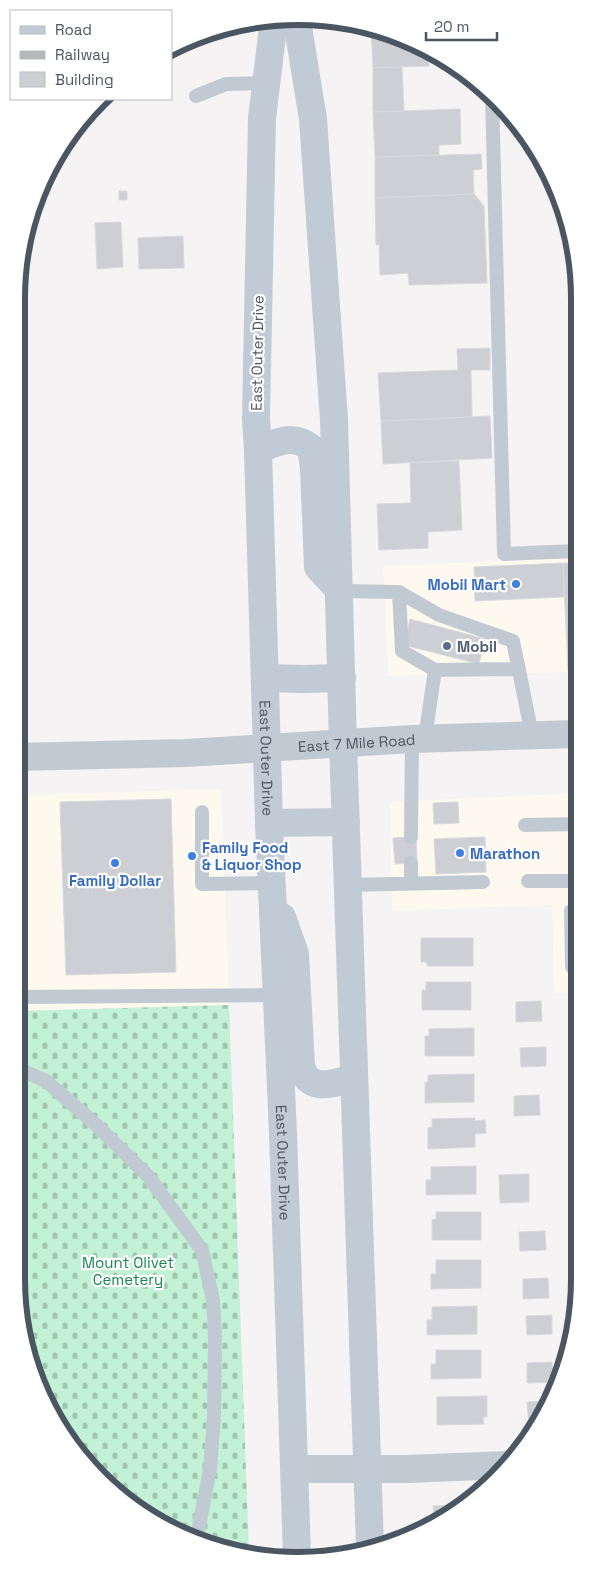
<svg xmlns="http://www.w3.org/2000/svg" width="596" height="1577" font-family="'Space Grotesk',sans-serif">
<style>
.commercial{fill:#fdf9ef}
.cemetery{fill:url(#cemetery-stones)}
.building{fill:#cdcfd5;stroke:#d7d9de}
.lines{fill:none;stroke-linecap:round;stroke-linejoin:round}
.service{stroke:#c1cad2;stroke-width:14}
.minor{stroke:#c1cad2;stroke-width:28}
.tertiary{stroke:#c1cad2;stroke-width:28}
.secondary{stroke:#c1cbd6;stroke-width:28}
.rail{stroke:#b5b8bd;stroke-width:4}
.shop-dot{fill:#3f7fe0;stroke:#fff;stroke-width:2}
.service-dot{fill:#5c6f8a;stroke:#fff;stroke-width:2}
.labels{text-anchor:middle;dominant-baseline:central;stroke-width:4.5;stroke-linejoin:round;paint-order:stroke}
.street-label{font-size:15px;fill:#4a5661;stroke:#fff}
.shop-label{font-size:15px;font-weight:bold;fill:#366cbe;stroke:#fff;text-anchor:start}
.service-label{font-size:15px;font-weight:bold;fill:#4e5e75;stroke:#fff;text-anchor:start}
.park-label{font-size:15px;fill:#17864f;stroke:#fff}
.rim{fill:none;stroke:#4a5661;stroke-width:6}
</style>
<defs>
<pattern id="cemetery-stones" width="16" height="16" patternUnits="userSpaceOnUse" patternTransform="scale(1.25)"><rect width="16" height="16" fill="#c3f1d5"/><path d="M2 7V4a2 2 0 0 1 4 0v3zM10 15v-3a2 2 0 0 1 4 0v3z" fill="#a0c6b0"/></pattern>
</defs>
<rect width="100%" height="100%" fill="#f5f3f3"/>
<path class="commercial" d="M578 558V672L388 676 383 566Z
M221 789 229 1005 16 1011V795Z
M579 793V992L554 993 552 905 392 911 390 802Z"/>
<path class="cemetery" d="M229 1005 249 1554 157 1523 86 1465 31 1370 16 1279V1011Z"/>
<path class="building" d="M371 26 428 52 429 66 373 68Z
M402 67 404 111 373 112V68Z
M460 109 461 144 439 145V155L375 157 373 112Z
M481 154 482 169 473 170 474 194 375 198V157Z
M119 191H127V200H119Z
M474 194 484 206 487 283 409 285 408 273 380 275 379 244 376 245 375 198Z
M121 222 123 267 97 269 95 223Z
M183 236 184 268 139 269 138 238Z
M490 348V370H471L472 417 381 421 378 373 458 370 457 349Z
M490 416 492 458 383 464 381 421Z
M459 461 462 530 428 532V548L379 550 377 504 411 503 410 463Z
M563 563 564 597 475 601 474 567Z
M563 563H578V671H568Z
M410 619 485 639 479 664 404 645Z
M171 799 176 972 66 975 60 802Z
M458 802 459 823 434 824 433 803Z
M411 837H416L417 863 395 864 393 838Z
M485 837 486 872 436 874 434 839Z
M421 938H473V966H427V962H421Z
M426 982H471V1010H422V990H426Z
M541 1001 542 1021 516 1022V1002Z
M474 1028V1056H425V1036H429V1029Z
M579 1029V1054H570L569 1030Z
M546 1047V1066L521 1067 520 1048Z
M474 1074V1102L425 1103V1082H428V1075Z
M570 1079H579V1098L570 1099Z
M539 1095 540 1115 514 1116V1096Z
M475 1118V1121L485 1120 486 1133 475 1134V1147L428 1149V1128L432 1127V1119Z
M571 1120H579V1140H572Z
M476 1166V1194L426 1195V1180H431V1167Z
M529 1174V1202L500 1203 499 1175Z
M575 1197H580V1216H576Z
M436 1212H481V1240H432V1220L436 1219Z
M545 1231 546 1250 520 1251 519 1232Z
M436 1260H481V1288L431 1289V1274H436Z
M576 1274H580L578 1290H576Z
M548 1278 549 1298 523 1299V1279Z
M477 1306V1334L427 1335V1320H432V1307Z
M552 1315V1334L527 1335 526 1316Z
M436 1350H481V1378L431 1379V1364H436Z
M552 1362 553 1382 527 1383V1363Z
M487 1396V1417H483L484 1424 437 1425V1397Z
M546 1401 533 1427H529L527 1402Z
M463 1505 454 1513 434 1522 433 1506Z"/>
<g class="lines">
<path class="service" d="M196 96 226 84 266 83
M492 96 504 554 578 551
M340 591 399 592 439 615 513 641 532 735
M399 592 402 651 435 670 425 738
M435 670 519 669
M202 812V884L272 883
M525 825 579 824
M411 837 412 739
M411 863V883
M528 881H579
M348 885 483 882
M579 911H571L572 967H579
M16 958H20L21 757
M16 997 277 995
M16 1068 46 1081 94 1123 148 1176 202 1250 213 1300 215 1338 214 1417 210 1469 197 1537"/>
<path class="minor" d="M295 1469H407L506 1465"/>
<path class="tertiary" id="s1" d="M16 757 186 753 412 739 578 734"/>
<g class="secondary">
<path id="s2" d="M274 19 262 118 256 419 258 450 269 823 283 1133 297 1557"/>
<path d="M297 21 313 119 334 420 343 743 370 1548"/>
<path d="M258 450C277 442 293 433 311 448L314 468 318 567 340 591"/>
<path d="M265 678 304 679 342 678"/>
<path d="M269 823 346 822"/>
<path d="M282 917 295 954 301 1066C309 1094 333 1083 354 1078"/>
</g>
<path class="rail" d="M26 226 87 116"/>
</g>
<g class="shop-dot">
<circle cx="516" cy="584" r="5"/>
<circle cx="460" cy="853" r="5"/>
<circle cx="192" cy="856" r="5"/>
<circle cx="115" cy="863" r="5"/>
</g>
<circle class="service-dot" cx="447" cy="646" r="5"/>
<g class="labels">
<g class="street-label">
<text transform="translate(257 353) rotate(-89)">East Outer Drive</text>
<text stroke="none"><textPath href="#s1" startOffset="341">East 7 Mile Road</textPath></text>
<text stroke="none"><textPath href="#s2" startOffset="740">East Outer Drive</textPath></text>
<text stroke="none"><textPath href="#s2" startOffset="1145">East Outer Drive</textPath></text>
</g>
<g class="shop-label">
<text x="506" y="584" text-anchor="end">Mobil Mart</text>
<text x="202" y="847">Family Food<tspan x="202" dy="17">&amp; Liquor Shop</tspan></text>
<text x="470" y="853">Marathon</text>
<text x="115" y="880" text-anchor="middle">Family Dollar</text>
</g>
<g class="service-label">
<text x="457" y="646">Mobil</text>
</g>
<g class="park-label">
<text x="128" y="1262">Mount Olivet<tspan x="128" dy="17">Cemetery</tspan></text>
</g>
</g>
<path d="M0 0H596V1577H0ZM298 25H298A273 273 0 0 1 571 298V1279A273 273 0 0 1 298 1552H298A273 273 0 0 1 25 1279V298A273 273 0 0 1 298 25Z" fill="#fff" fill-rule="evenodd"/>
<path class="rim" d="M298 25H298A273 273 0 0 1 571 298V1279A273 273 0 0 1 298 1552H298A273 273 0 0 1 25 1279V298A273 273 0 0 1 298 25Z"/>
<rect x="10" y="10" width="162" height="90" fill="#ffffff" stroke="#b7bbc0"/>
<rect x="20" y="26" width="25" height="8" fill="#c1cbd6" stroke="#b7bbc0"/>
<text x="55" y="35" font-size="15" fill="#4a5661">Road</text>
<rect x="20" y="51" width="25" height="8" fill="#b5b8bd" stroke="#b7bbc0"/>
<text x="55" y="60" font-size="15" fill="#4a5661">Railway</text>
<rect x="20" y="72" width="25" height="15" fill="#cdcfd5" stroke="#b7bbc0"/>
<text x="55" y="85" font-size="15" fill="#4a5661">Building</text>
<path d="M426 32v8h71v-8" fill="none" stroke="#4a5661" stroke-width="2.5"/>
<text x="434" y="32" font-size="15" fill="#4a5661" stroke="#ffffff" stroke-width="4" paint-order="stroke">20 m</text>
</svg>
